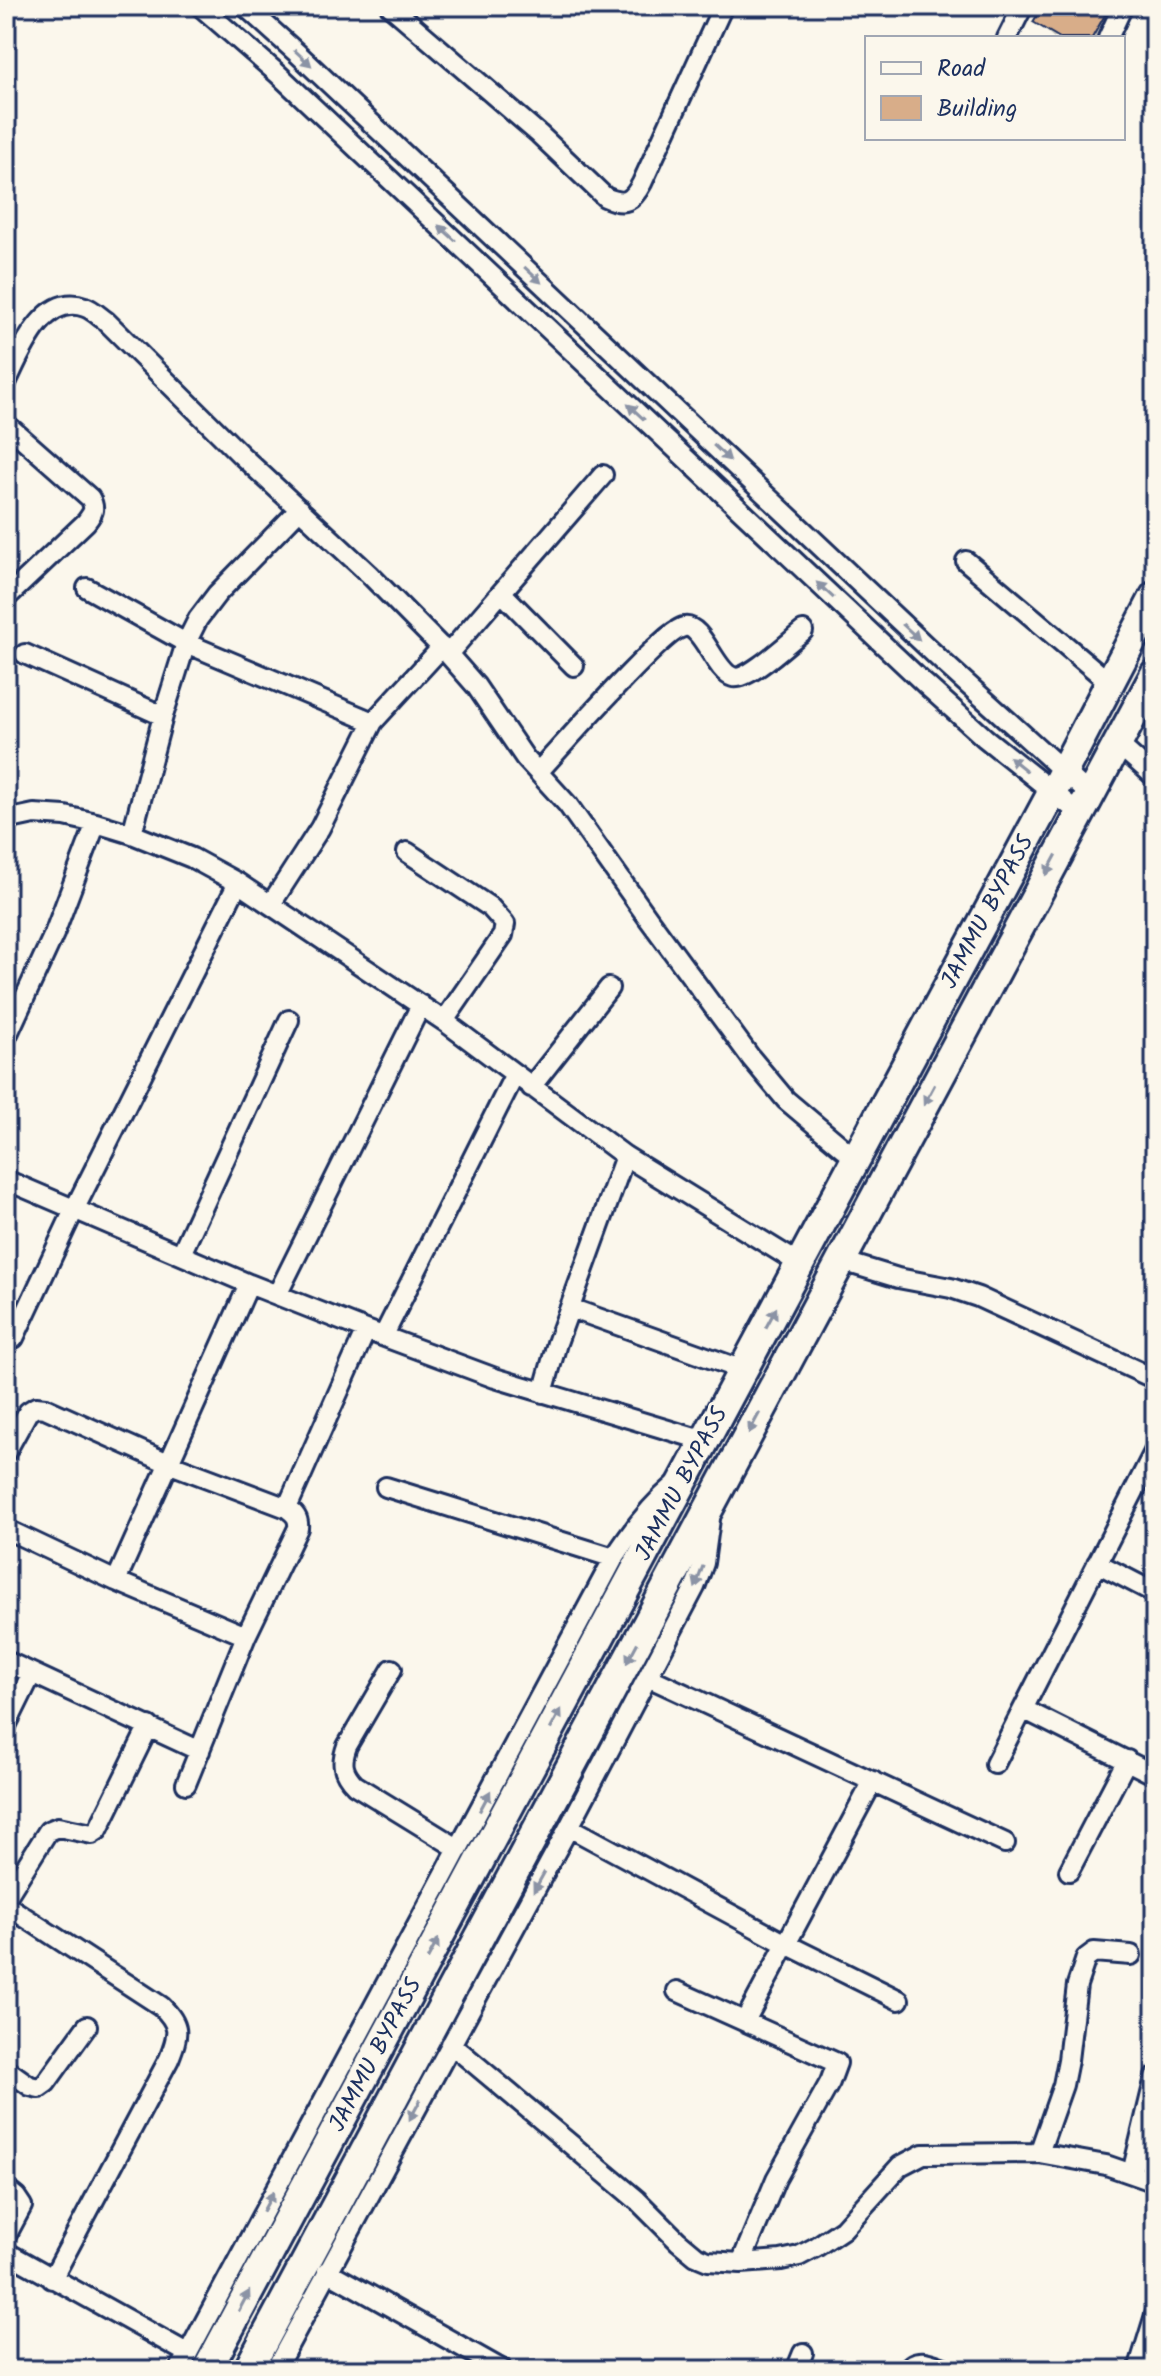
<svg xmlns="http://www.w3.org/2000/svg" width="1161" height="2376" font-family="Kalam,sans-serif">
<style>
.shadow{fill:#0003}
.building{fill:#d8ad89;stroke:#1b2f5e;stroke-width:2}
.lines{fill:none;stroke-linecap:round;stroke-linejoin:round}
.minor-casing{stroke:#1b2f5e;stroke-width:24}
.highway-casing{stroke:#1b2f5e;stroke-width:34}
.minor{stroke:#fbf7ec;stroke-width:18}
.highway{stroke:#fbf7ec;stroke-width:28}
.oneway{fill:#8b93a5}
.labels{text-anchor:middle;dominant-baseline:central;stroke-width:6;stroke-linejoin:round;paint-order:stroke}
.street-label{font-size:24px;fill:#1b2f5e;stroke:#fbf7ec}
</style>
<rect width="100%" height="100%" fill="#fbf7ec"/>
<filter id="ink" filterUnits="userSpaceOnUse"><feTurbulence type="fractalNoise" baseFrequency=".0125" numOctaves="2"/><feDisplacementMap in="SourceGraphic" scale="16" xChannelSelector="R" yChannelSelector="G"/><feConvolveMatrix kernelMatrix="1 2 1 2 8 2 1 2 1" color-interpolation-filters="sRGB"/></filter>
<g filter="url(#ink)">
<path class="shadow" d="M1045 6H1132L1114 38H1054L1036 22Z"/>
<path class="building" d="M1043 6H1110L1092 38H1060L1033 22Z"/>
<g class="lines">
<g class="minor-casing">
<path id="minor" d="M200 6 278 74 925 684 985 738 1079 813
M245 6 297 53 944 663 1089 794
M390 6 539 134 605 197C625 206 632 202 642 183L723 6
M1007 38 1023 6
M1108 38 1123 6
M6 383C20 354 43 292 85 307 92 309 100 317 106 321L241 455 369 574 448 654 476 686 525 758 568 805 648 918 751 1058 786 1100 856 1159
M6 424 90 498C96 509 93 513 86 522L6 598
M966 561 1110 683
M87 588 186 643 373 722
M502 593 574 666
M25 654 163 716
M448 654 603 475
M1117 743 1155 777
M538 772C559 750 663 630 684 627 702 623 715 672 733 677 747 682 790 641 803 631
M6 820 34 814 65 816 96 823 132 834 192 858 238 883 444 1021 625 1156 800 1264
M132 834 163 716 186 643 198 619 217 594 300 509
M407 852 490 907 505 924 503 935 444 1021
M271 904 320 828 373 722 442 647
M6 1038 54 934 96 823
M531 1087 609 988
M6 1180 249 1284 366 1330 495 1378 705 1441
M181 1254 289 1020
M842 1261 898 1278 951 1288 978 1297 1155 1379
M277 1295 421 1005
M570 1308 743 1370
M384 1335 515 1074
M14 1338 74 1210 238 883
M543 1393 557 1343 625 1156
M6 1452 28 1412 36 1407 45 1408 168 1463 287 1508C295 1514 299 1518 298 1528L246 1636 186 1784
M386 1487 614 1558
M287 1508 366 1330
M6 1529 116 1581 246 1636
M1097 1563 1155 1593
M116 1581 249 1284
M6 1661 200 1751
M392 1669 347 1746C341 1762 342 1772 355 1785L459 1849
M648 1677 1005 1843
M1023 1709 1155 1775
M6 1726 32 1673
M995 1764 1155 1450
M569 1827 786 1944 899 2000
M1069 1871 1127 1760
M6 1898 48 1831 58 1827 92 1834 98 1830 149 1726
M6 1905 161 2006C181 2025 179 2034 169 2059L52 2279
M677 1991 837 2063 830 2082 776 2179 741 2263
M745 2021 873 1781
M451 2044 637 2200 678 2241 696 2256 708 2261 741 2263 781 2260 799 2256 816 2247 843 2229 900 2166 923 2154 1039 2153 1106 2165 1155 2182
M6 2069 30 2086 39 2088 46 2083 87 2026
M1039 2153 1063 2085 1068 2060 1077 1985 1086 1958 1094 1952 1131 1955
M1132 2173 1155 2077
M6 2189 16 2197 22 2206 6 2236
M6 2252 187 2353
M327 2271 503 2370
M179 2370 614 1558C632 1530 650 1506 675 1485
M275 2370 569 1827 695 1587 704 1563 710 1519
M796 2370 803 2353
M907 2370C917 2354 934 2365 949 2370
M1138 2370 1155 2315"/>
</g>
<g class="highway-casing">
<path id="highway" d="M207 2370 1060 778 1155 596
M248 2370 1155 674"/>
</g>
<use href="#minor" class="minor"/>
<use href="#highway" class="highway"/>
</g>
<defs><path id="oneway-solid" d="M-6-.8H1V-3.2L6.5 0L1 3.2V.8H-6Z" transform="scale(2)"/></defs>
<g class="oneway">
<use href="#oneway-solid" transform="translate(303 58) rotate(43)"/>
<use href="#oneway-solid" transform="translate(447 233) rotate(-137)"/>
<use href="#oneway-solid" transform="translate(533 275) rotate(43)"/>
<use href="#oneway-solid" transform="translate(636 412) rotate(-137)"/>
<use href="#oneway-solid" transform="translate(722 453) rotate(43)"/>
<use href="#oneway-solid" transform="translate(825 590) rotate(-137)"/>
<use href="#oneway-solid" transform="translate(911 632) rotate(43)"/>
<use href="#oneway-solid" transform="translate(1018 764) rotate(-141)"/>
<use href="#oneway-solid" transform="translate(1051 865) rotate(118)"/>
<use href="#oneway-solid" transform="translate(929 1095) rotate(118)"/>
<use href="#oneway-solid" transform="translate(771 1318) rotate(-62)"/>
<use href="#oneway-solid" transform="translate(754 1423) rotate(118)"/>
<use href="#oneway-solid" transform="translate(699 1577) rotate(110)"/>
<use href="#oneway-solid" transform="translate(632 1653) rotate(118)"/>
<use href="#oneway-solid" transform="translate(556 1719) rotate(-62)"/>
<use href="#oneway-solid" transform="translate(485 1801) rotate(-62)"/>
<use href="#oneway-solid" transform="translate(539 1882) rotate(119)"/>
<use href="#oneway-solid" transform="translate(433 1949) rotate(-62)"/>
<use href="#oneway-solid" transform="translate(415 2110) rotate(119)"/>
<use href="#oneway-solid" transform="translate(268 2202) rotate(-62)"/>
<use href="#oneway-solid" transform="translate(244 2301) rotate(-62)"/>
</g>
</g>
<g class="labels">
<g class="street-label">
<text transform="translate(988 912) rotate(-62)">JAMMU BYPASS</text>
<text transform="translate(682 1484) rotate(-62)">JAMMU BYPASS</text>
<text transform="translate(376 2055) rotate(-62)">JAMMU BYPASS</text>
</g>
</g>
<rect width="1161" height="2376" fill="none" stroke="#fbf7ec" stroke-width="32"/>
<rect x="16" y="16" width="1129" height="2344" fill="none" stroke="#1b2f5e" stroke-width="3" filter="url(#ink)"/>
<rect x="865" y="36" width="260" height="104" fill="#fbf7ec" stroke="#a1a7b3" stroke-width="2"/>
<rect x="881" y="62" width="40" height="12" fill="#fbf7ec" stroke="#a1a7b3" stroke-width="2"/>
<text x="937" y="76" font-size="24" fill="#1b2f5e">Road</text>
<rect x="881" y="96" width="40" height="24" fill="#d8ad89" stroke="#a1a7b3" stroke-width="2"/>
<text x="937" y="116" font-size="24" fill="#1b2f5e">Building</text>
</svg>
